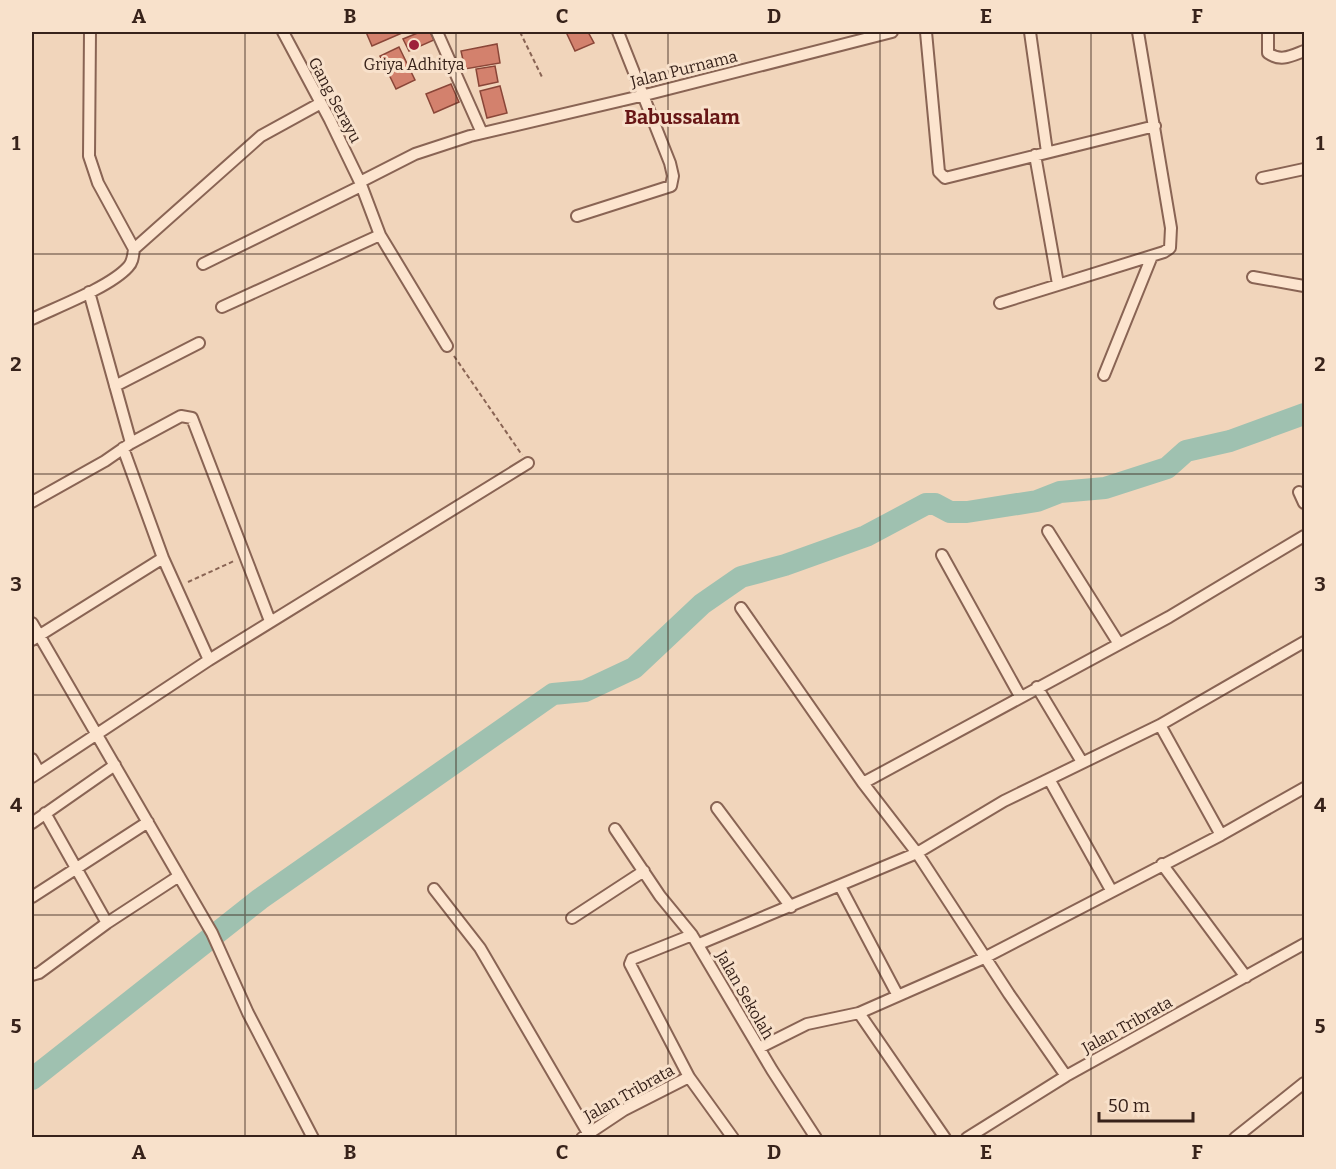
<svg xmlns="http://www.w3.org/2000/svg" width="1336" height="1169" font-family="Bitter,serif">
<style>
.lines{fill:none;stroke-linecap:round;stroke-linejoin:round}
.river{stroke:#9fc1b0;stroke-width:22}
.building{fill:#d3816d;stroke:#8a4638;stroke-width:1.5}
.street-casing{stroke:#896454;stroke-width:14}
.path{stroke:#896454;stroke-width:2;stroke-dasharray:4.5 3;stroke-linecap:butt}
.street{stroke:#fce4ce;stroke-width:10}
.grid{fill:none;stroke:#37221a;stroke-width:1.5;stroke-opacity:0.55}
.poi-dot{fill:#9d1f3b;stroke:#f8e1cb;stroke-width:2}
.labels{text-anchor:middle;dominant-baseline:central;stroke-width:6;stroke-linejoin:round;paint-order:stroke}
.poi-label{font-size:16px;fill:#37221a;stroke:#f8e1cb}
.street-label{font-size:16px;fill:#37221a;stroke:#f8e1cb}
.quarter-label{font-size:20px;font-weight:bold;fill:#671616;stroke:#f8e1cb}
.neatline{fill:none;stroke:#37221a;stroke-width:2}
.grid-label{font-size:20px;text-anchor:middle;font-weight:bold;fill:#37221a}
</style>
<rect width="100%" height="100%" fill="#f1d5bb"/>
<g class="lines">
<path class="river" d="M32 1079 260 899 553 694 585 691 634 668 702 604 741 577 785 565 866 536 926 504H935L950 512H967L1037 501 1060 492 1105 488 1167 468 1186 451 1230 441 1304 414"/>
</g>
<path class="building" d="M366 32H402V33L372 46Z
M420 32H430L434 40 409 51 403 39Z
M566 32H588L594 43 575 51Z
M497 44 500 63 465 69 461 51Z
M399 47 415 80 396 89 380 56Z
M495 66 498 82 479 86 476 69Z
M451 84 459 102 434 113 426 94Z
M500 86 507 113 487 118 480 91Z"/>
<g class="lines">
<g class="street-casing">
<path id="street" d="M283 32 330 120 360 182 380 235 447 346
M437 32 482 133
M926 32 939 172 945 178 1155 126
M1030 32 1047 152
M1268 32V53C1281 62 1291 56 1304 51
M1035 155 1058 284
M1262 178 1304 169
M360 182 415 154 470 136 645 95 892 32
M577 216 671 186 673 176 670 163 618 32
M134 249 261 136 321 103
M203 264 361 186
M1253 277 1304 286
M1000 303 1164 252 1170 248 1171 228 1138 32
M222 307 380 235
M32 319C57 307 110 287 128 267 133 262 133 256 134 249L98 183 89 156 90 32
M1104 375 1152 256
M115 386 199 343
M131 443 181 416 192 418 270 621
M1299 492 1304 503
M32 502 105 461 131 443 89 292
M1048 531 1119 644
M942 555 1020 696
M741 608 863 783 917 853 1009 994 1066 1076
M32 623 212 933 248 1013 313 1138
M32 640 163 558
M209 660 528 463
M1037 687 1082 762
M1160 725 1221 835
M32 759 39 772
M32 777 209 660 163 558 123 448
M1049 779 1111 890
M863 783 1169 617 1304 536
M717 808 791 907
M45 813 107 923
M32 823 115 765
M615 829 660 896 692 935 772 1070 816 1138
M1162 864 1246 977
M840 886 897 994
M434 889 480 948 588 1133
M32 897 148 822
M572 918 644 871
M699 944 917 853 1004 801 1160 725 1304 642
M32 975 39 973 107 923 179 876
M759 1048 807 1024 859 1013
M689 1077 630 964 632 959 692 935
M582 1138 624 1110 689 1077 733 1138
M945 1138 859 1013 984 958 1221 835 1304 788
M967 1138 1066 1076 1304 944
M1235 1138 1304 1083"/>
</g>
<path class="path" d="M520 32 542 77
M454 356 522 455
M188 582 234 561"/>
<use href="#street" class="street"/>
</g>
<path class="grid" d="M245 32V1138M456 32V1138M668 32V1138M880 32V1138M1091 32V1138M32 254H1304M32 474H1304M32 695H1304M32 915H1304"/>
<circle class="poi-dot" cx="414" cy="45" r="6"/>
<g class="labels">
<g class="poi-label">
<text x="414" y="64">Griya Adhitya</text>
</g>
<g class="street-label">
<text transform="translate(684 69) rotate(-14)">Jalan Purnama</text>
<text transform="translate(335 100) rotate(62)">Gang Serayu</text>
<text transform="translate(745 995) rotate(60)">Jalan Sekolah</text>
<text transform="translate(1127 1025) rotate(-29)">Jalan Tribrata</text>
<text transform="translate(629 1093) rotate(-29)">Jalan Tribrata</text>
</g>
<g class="quarter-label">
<text x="682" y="117">Babussalam</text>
</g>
</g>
<rect width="1336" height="1169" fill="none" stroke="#f8e1cb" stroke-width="66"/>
<path d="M1099 1112v9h94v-9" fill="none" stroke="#37221a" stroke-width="3"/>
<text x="1108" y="1112" font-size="18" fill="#37221a" stroke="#f8e1cb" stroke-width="4.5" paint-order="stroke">50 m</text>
<rect x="33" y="33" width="1270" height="1103" class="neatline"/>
<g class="grid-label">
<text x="139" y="23">A</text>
<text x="350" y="23">B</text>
<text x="562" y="23">C</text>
<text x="774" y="23">D</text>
<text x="986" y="23">E</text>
<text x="1197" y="23">F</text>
<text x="16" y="150">1</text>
<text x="1320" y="150">1</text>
<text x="16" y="371">2</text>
<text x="1320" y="371">2</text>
<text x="16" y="591">3</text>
<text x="1320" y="591">3</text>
<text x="16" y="812">4</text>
<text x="1320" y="812">4</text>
<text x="16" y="1033">5</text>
<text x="1320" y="1033">5</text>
<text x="139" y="1159">A</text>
<text x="350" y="1159">B</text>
<text x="562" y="1159">C</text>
<text x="774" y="1159">D</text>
<text x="986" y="1159">E</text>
<text x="1197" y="1159">F</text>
</g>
</svg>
